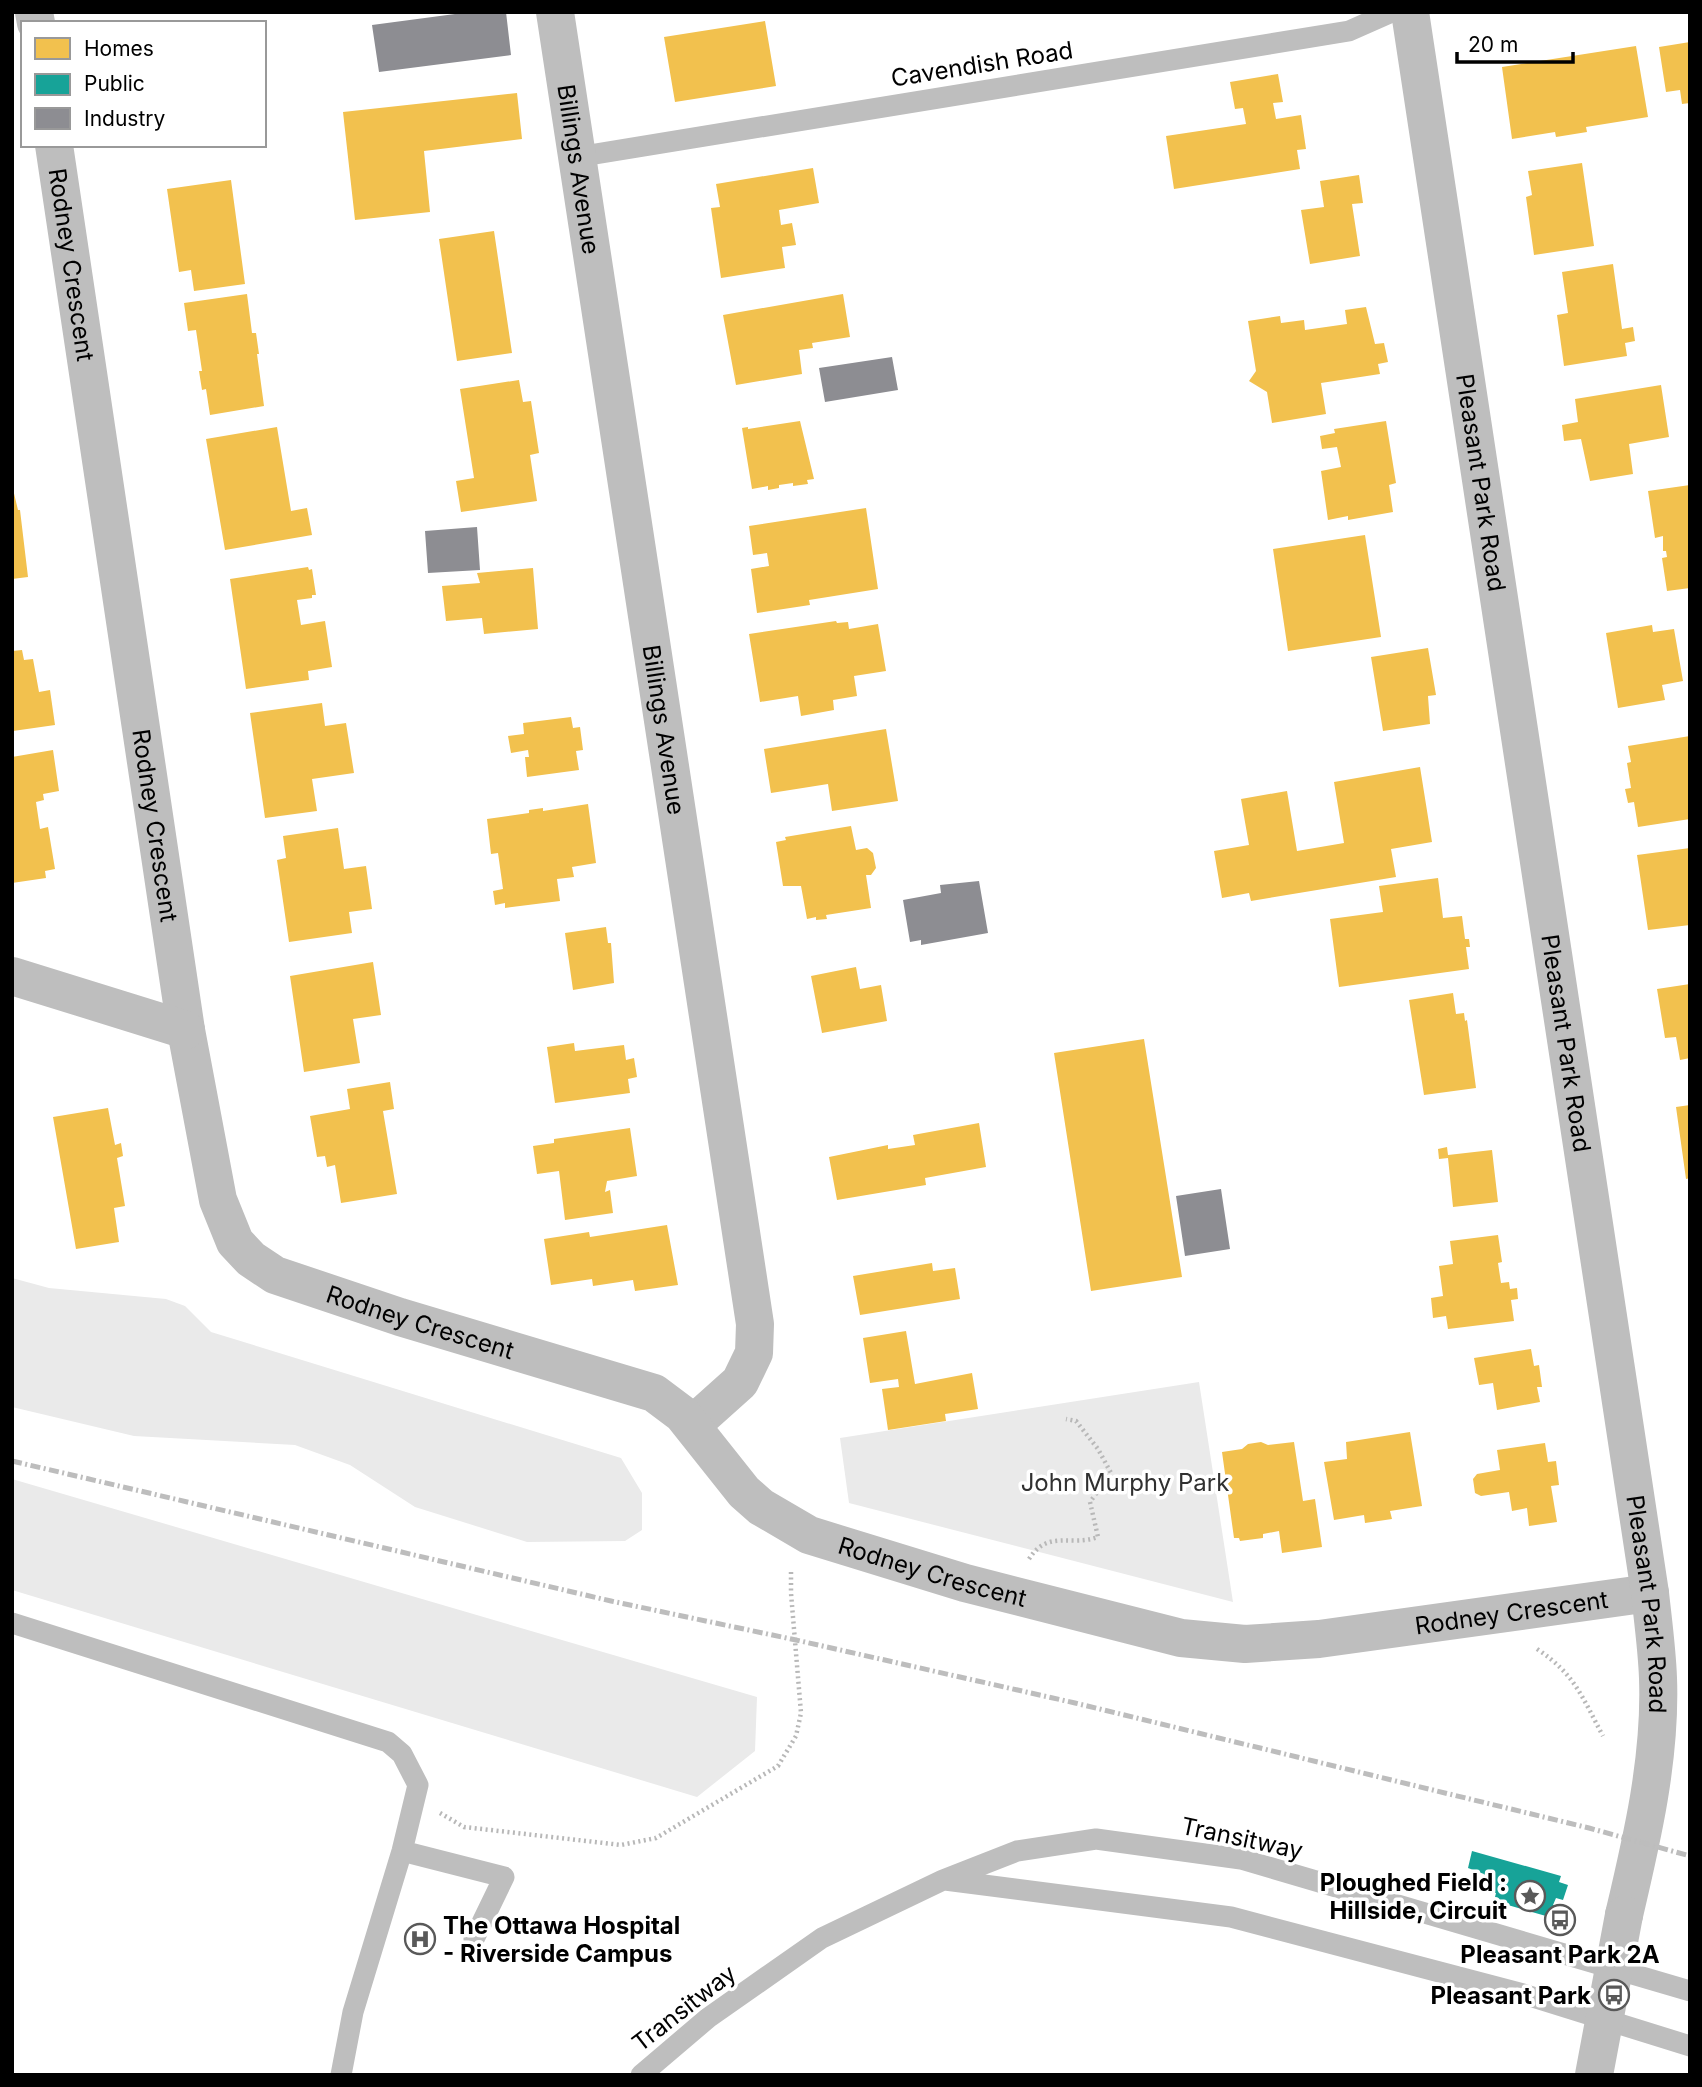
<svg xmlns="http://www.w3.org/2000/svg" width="1702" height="2087" font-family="Inter,sans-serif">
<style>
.green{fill:#eaeaea}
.homes{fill:#f2c14e}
.public{fill:#17a398}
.industry{fill:#8d8d92}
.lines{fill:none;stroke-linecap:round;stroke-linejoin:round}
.path{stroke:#b8b8b8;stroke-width:4.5;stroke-dasharray:2 3.5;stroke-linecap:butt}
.service{stroke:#bebebe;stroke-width:21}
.minor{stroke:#bebebe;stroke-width:38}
.tertiary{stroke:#bebebe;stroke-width:38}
.rail{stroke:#bdbdbd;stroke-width:5;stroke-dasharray:10 3.5 2 3.5;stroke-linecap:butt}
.tertiary-bridge{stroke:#bebebe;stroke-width:38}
.labels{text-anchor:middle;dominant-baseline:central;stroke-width:7;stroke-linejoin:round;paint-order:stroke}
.street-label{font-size:24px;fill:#000;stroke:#fff}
.park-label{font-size:24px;fill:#303030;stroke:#fff}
.poi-label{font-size:24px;font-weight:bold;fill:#000;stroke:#fff;text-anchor:end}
</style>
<rect width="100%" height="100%" fill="#fff"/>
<path class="green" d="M12 1278 49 1288 166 1299 185 1306 211 1332 621 1458 642 1493V1530L625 1541 527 1542 415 1507 350 1465 295 1445 134 1436 12 1407Z
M1199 1382 1233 1602 849 1503 840 1438Z
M12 1479 757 1697 755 1751 697 1797 12 1590Z"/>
<path class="homes" d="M765 21 776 86 675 102 664 37Z
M1690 42V103L1682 104 1680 90 1666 92 1659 47Z
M1636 46 1648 117 1586 127 1587 132 1556 137 1555 132 1512 139 1502 67Z
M1278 74 1283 102 1273 103 1276 119 1301 115 1306 149 1297 150 1300 169 1174 189 1166 136 1246 124 1243 108 1235 109 1230 82Z
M517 93 522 139 424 151 430 212 355 220 343 112Z
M1582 163 1594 246 1534 255 1526 197 1532 195 1528 171Z
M813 168 819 203 779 210 781 225 792 223 796 245 782 247 785 268 721 278 711 208 720 207 716 184Z
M1359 175 1363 203 1352 204 1360 256 1310 264 1301 210 1324 207 1320 181Z
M231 180 245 284 194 291 191 270 179 272 167 189Z
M494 231 512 353 457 361 439 239Z
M1613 264 1622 329 1633 327 1635 341 1625 343 1627 356 1564 366 1557 315 1568 313 1562 272Z
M247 294 252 333H256L259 354H257L264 406 210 415 206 389 202 390 199 371H202L196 330 188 331 184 303Z
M843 294 850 337 812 343 813 348 799 350 802 374 736 385 723 315Z
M1366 307 1375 344 1384 343 1388 362 1378 364 1380 374 1321 383 1326 414 1272 423 1267 392 1249 381 1256 371 1248 321 1280 316 1281 323 1304 320 1305 330 1347 324 1345 310Z
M519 380 523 402 531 401 539 453 530 455 537 501 461 512 456 481 474 478 460 389Z
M1661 385 1669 437 1629 444 1633 474 1590 481 1581 439 1564 441 1562 425 1578 422 1575 399Z
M800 421 814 479 807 480 808 484 793 486V483L779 485V488L768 490V486L752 489 742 428 748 427V429Z
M1386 421 1396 483 1389 485 1393 512 1348 520V516L1328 520 1321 471 1341 467 1337 447 1322 449 1320 436 1335 433 1334 429Z
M277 427 291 511 307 508 312 535 225 550 206 439Z
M12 485 18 510H20L28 577 12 579Z
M1690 485V588L1667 591 1662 558 1667 557 1666 551H1663V536L1655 538 1648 491Z
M866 508 878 589 809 600 810 605 757 613 751 569 769 566 767 553 753 555 749 526Z
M1365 535 1381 637 1288 651 1273 549Z
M308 567 309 570 312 569 316 595H312V598L297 600 301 625 325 621 332 667 308 671 309 680 246 689 230 579Z
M533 568 538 629 484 634 482 618 446 621 442 586 480 583 477 573Z
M836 621 837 623 848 622 849 629 878 624 886 671 854 676 857 696 833 700 834 710 801 716 798 696 760 702 749 634Z
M1652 625 1653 632 1674 629 1683 681 1662 685 1665 700 1618 708 1606 633Z
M1428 648 1436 695 1428 696 1430 724 1383 731 1371 657Z
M22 650 24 660 33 659 39 692 50 690 55 725 13 731 12 651Z
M322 703 325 726 346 723 354 773 312 779 317 811 265 818 250 713Z
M571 717 573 728 580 727 583 750 576 751 579 770 527 777 525 757H529L528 750 511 753 508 736 524 734 523 723Z
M886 729 898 801 832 811 828 784 771 793 764 749Z
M1690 736V819L1638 827 1634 802 1628 803 1625 789 1631 788 1627 763 1631 762 1628 746Z
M53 750 59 791 43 794 44 800 36 802 40 829 48 827 55 869 45 871 46 878 12 883V757Z
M1420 767 1432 842 1391 849 1396 877 1251 901 1249 893 1222 898 1214 851 1249 845 1241 799 1287 791 1297 851 1344 843 1334 782Z
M588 804 596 863 572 867 574 877 557 879 560 901 505 908V903L495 905 493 891 503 889 498 853 491 854 487 819 529 813V810L543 808V811Z
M851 826 856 850 867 848 873 853 876 868 871 875H866L871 908 826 915 827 919 816 920V917L807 919 801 886H783L776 842 786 840 785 837Z
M338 828 344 869 366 866 372 909 349 912 352 933 289 942 277 860 286 858 283 836Z
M1690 848V925L1648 930 1637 855Z
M1438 878 1443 918 1462 916 1465 939H1469L1470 947H1466L1469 969 1339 987 1330 919 1383 912 1379 886Z
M606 927 608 943H611L614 983 573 990 565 933Z
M373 962 381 1015 353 1019 360 1063 304 1072 290 976Z
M856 967 860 989 881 985 887 1021 822 1033 811 976Z
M1690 984V1058L1680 1060 1676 1037 1665 1038 1657 989Z
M1453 993 1456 1014 1464 1013 1465 1021 1467 1020 1476 1088 1424 1095 1409 1000Z
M1144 1039 1182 1277 1091 1291 1054 1053Z
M574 1043 575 1051 624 1045 626 1060 634 1058 637 1077 628 1079 630 1093 555 1103 547 1047Z
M390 1082 394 1109 383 1111 397 1194 341 1203 335 1165 327 1167 325 1156 317 1157 310 1116 350 1109 347 1089Z
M1690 1105V1178L1686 1179 1676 1107Z
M108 1108 115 1145 121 1143 123 1156 117 1158 125 1206 114 1208 119 1242 76 1249 53 1117Z
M979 1123 986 1167 925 1178 926 1185 837 1200 829 1157 888 1145V1149L915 1145 913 1135Z
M630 1128 637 1176 607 1181 605 1192 610 1190 613 1213 565 1220 559 1171 537 1174 533 1146 554 1143V1139Z
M1447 1147 1448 1155 1492 1150 1498 1202 1453 1207 1448 1158 1439 1159 1438 1149Z
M667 1225 678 1285 635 1291 633 1280 593 1286 592 1279 551 1285 544 1239 589 1232 590 1237Z
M1498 1235 1502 1262 1498 1263 1501 1283 1509 1282 1510 1289 1517 1288 1518 1299 1511 1300 1514 1321 1448 1329 1446 1316 1433 1318 1431 1298 1443 1296 1439 1266 1453 1264 1450 1241Z
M932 1263 933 1271 955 1268 960 1299 860 1315 853 1276Z
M906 1331 915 1384 972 1373 978 1409 945 1414 946 1421 888 1430 882 1389 899 1387 898 1379 870 1383 863 1338Z
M1531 1349 1534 1366 1539 1365 1542 1387H1537L1540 1402 1497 1410 1493 1383 1479 1385 1474 1358Z
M1410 1432 1422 1506 1390 1511 1392 1519 1365 1523 1364 1515 1334 1520 1324 1462 1347 1459 1346 1442Z
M1261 1442 1268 1445 1294 1442 1303 1501 1315 1499 1322 1547 1282 1553 1279 1531 1263 1534V1538L1240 1541 1239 1538H1234L1222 1452 1242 1449 1248 1444Z
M1545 1443 1548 1462 1556 1461 1559 1485 1551 1486 1557 1522 1529 1526 1527 1508 1512 1511 1509 1492 1481 1496 1475 1493 1473 1479 1477 1474 1500 1470 1497 1450Z"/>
<path class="public" d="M1472 1851 1561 1876 1559 1882 1568 1885 1563 1900 1556 1898 1553 1905 1563 1908 1560 1920 1494 1901 1496 1893 1480 1889 1484 1874 1468 1868Z"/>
<path class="industry" d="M470 12H506L511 55 379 72 372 25Z
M892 357 898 390 825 402 819 368Z
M477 527 480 570 428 573 425 531Z
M979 881 988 933 921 945V940L910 942 903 900 941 893 940 885Z
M1221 1189 1230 1249 1185 1256 1176 1196Z"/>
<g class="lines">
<path class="path" d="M1029 1559C1048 1529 1071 1547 1098 1537L1090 1502 1111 1473 1098 1449 1076 1421 1066 1419
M1537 1649C1575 1674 1582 1697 1603 1736
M440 1813 464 1827 621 1845 656 1838 778 1766 796 1736 801 1713 791 1593V1570"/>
<path class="service" d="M577 157 1349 31 1392 12
M12 1623 388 1742 402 1754 418 1785 402 1851 353 2012 341 2075
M402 1851 504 1877 474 1939
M945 1880 1231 1917 1523 1994 1690 2046
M641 2075 708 2018 822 1938 943 1880 1017 1851 1096 1839 1241 1859 1690 1991"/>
<g class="minor">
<path d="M34 12 36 23"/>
<path id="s1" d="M555 12 755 1324 754 1353 740 1382 692 1425"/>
<path id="s2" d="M54 145 186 1030 218 1200 235 1242 251 1259 275 1275 400 1317 654 1393 682 1414 744 1492 761 1507 809 1535 965 1583 1181 1638 1245 1644 1319 1639 1650 1593"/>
<path d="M12 976 186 1030"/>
</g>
<path class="tertiary" id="s3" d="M1410 12 1650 1593C1653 1621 1657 1650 1658 1678 1661 1758 1642 1839 1624 1915"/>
<path class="rail" d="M12 1461 611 1601 796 1640 1075 1703 1589 1828 1690 1856"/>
<path class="tertiary-bridge" d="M1594 2075 1624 1915"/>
</g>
<defs>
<g id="sight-ring" transform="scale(1.575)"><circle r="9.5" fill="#fff" stroke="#595959" stroke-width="1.5"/><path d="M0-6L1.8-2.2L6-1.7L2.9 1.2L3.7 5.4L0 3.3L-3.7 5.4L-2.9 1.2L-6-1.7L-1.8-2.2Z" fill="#595959"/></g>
<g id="bus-ring" transform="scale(1.575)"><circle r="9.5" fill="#fff" stroke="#595959" stroke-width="1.5"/><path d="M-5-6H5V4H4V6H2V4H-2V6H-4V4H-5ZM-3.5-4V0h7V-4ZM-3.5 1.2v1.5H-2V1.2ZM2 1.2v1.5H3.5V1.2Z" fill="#595959"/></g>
<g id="hospital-ring" transform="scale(1.575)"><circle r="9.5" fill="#fff" stroke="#595959" stroke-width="1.5"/><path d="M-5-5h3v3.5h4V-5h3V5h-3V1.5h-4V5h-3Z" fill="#595959"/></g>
</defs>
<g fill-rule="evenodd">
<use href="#sight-ring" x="1530" y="1896"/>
<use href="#bus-ring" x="1560" y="1920"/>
<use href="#hospital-ring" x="420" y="1939"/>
<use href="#bus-ring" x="1614" y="1995"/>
</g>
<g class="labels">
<g class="street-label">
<text transform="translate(982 64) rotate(-9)">Cavendish Road</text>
<text stroke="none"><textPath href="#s1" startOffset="159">Billings Avenue</textPath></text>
<text stroke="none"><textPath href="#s2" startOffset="121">Rodney Crescent</textPath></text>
<text stroke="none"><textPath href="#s3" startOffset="476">Pleasant Park Road</textPath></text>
<text stroke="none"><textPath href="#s1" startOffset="726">Billings Avenue</textPath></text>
<text stroke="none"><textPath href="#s2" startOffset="688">Rodney Crescent</textPath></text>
<text stroke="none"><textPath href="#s3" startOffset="1043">Pleasant Park Road</textPath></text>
<text stroke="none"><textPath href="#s2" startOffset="1318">Rodney Crescent</textPath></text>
<text stroke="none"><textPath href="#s2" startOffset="1904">Rodney Crescent</textPath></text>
<text stroke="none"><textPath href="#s3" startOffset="1610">Pleasant Park Road</textPath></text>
<text stroke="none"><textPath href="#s2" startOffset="2494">Rodney Crescent</textPath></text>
<text transform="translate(1242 1838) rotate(12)">Transitway</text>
<text transform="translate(684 2008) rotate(-38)">Transitway</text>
</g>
<g class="park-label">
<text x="1125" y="1482">John Murphy Park</text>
</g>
<g class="poi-label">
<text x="1507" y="1882">Ploughed Field :<tspan x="1507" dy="28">Hillside, Circuit</tspan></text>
<text x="443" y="1925" text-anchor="start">The Ottawa Hospital<tspan x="443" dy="28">- Riverside Campus</tspan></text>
<text x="1560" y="1954" text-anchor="middle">Pleasant Park 2A</text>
<text x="1591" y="1995">Pleasant Park</text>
</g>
</g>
<rect width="1702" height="2087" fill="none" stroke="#000000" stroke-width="28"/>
<rect x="21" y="21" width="245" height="126" fill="#ffffff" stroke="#999999" stroke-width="2"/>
<rect x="35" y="38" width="35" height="21" fill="#f2c14e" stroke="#999999" stroke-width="2"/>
<text x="84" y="56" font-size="21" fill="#000000">Homes</text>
<rect x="35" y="74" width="35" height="21" fill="#17a398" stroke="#999999" stroke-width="2"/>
<text x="84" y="91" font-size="21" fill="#000000">Public</text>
<rect x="35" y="108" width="35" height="21" fill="#8d8d92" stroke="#999999" stroke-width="2"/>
<text x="84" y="126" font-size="21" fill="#000000">Industry</text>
<path d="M1457 52v10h116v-10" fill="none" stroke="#000000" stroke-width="3.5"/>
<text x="1468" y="52" font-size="21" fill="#000000" stroke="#ffffff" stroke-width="5" paint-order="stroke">20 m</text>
</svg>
